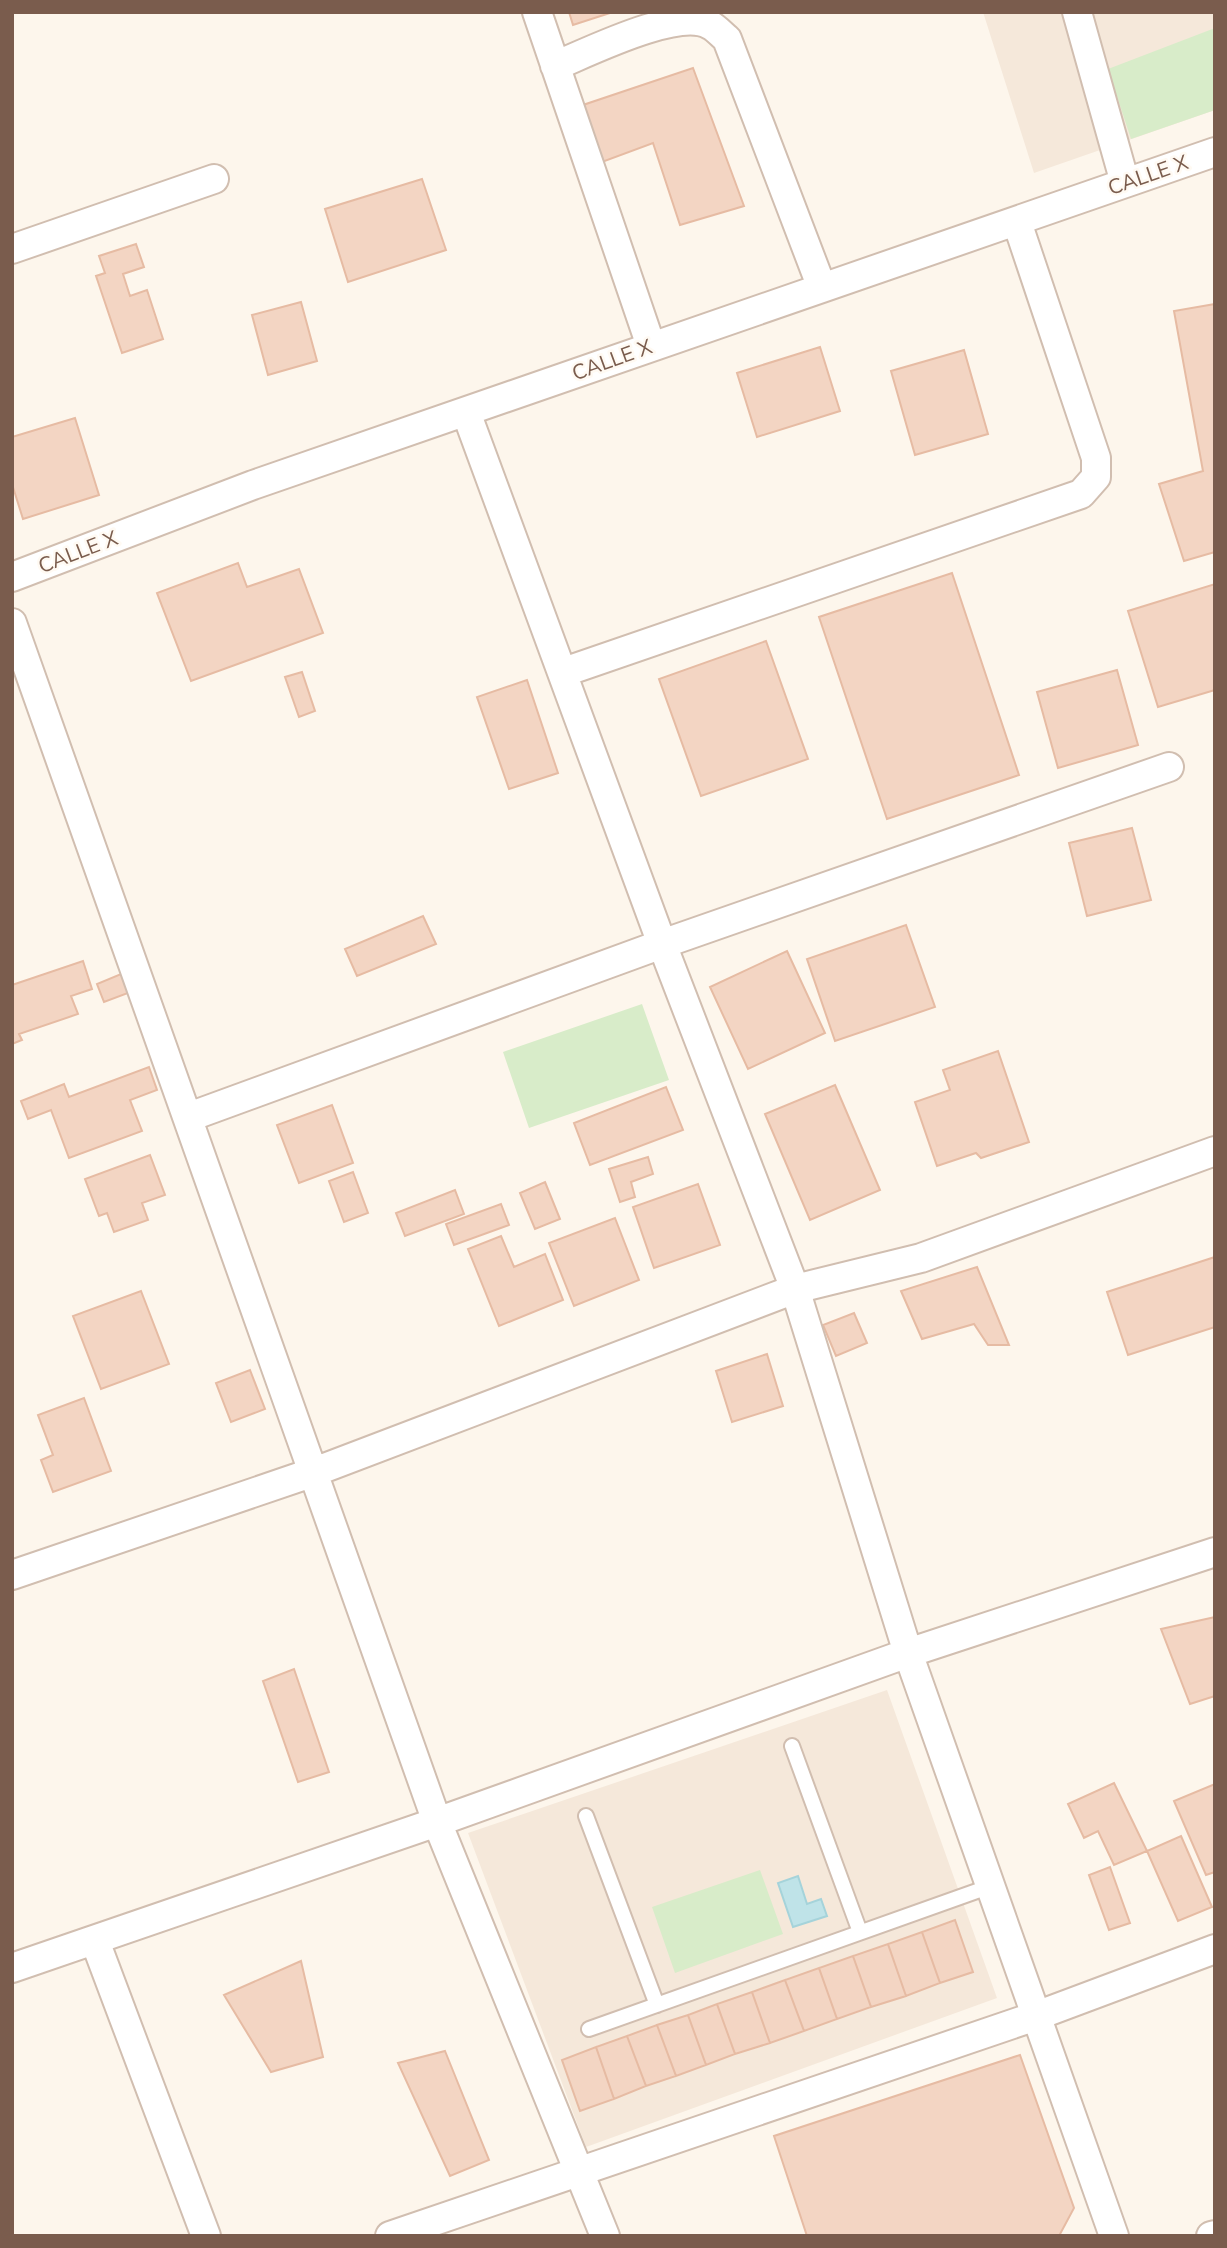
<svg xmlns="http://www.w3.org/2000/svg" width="1227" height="2248" font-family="'Nunito Sans',sans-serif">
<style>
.residential{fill:#f5e8da}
.green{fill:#d8ecc9}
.water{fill:#bfe3e8;stroke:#a5d3da;stroke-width:2}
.building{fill:#f3d5c3;stroke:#e6bba3;stroke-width:2}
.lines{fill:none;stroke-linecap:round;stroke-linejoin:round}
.service-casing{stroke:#d1beb0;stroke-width:18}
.minor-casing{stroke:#d1beb0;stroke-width:32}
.service{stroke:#fff;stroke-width:14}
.minor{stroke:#fff;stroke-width:28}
.labels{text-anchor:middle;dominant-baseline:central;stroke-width:5;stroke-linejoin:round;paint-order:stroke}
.street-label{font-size:21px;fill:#7a5c4d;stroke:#fffaf3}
</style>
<rect width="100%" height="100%" fill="#fdf6ec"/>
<path class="residential" d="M983 12H1215V110L1034 173Z
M887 1690 997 1998 586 2147 468 1833Z"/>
<path class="green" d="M1215 28V110L1131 139 1108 69Z
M642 1004 669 1080 529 1128 503 1052Z
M760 1870 783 1934 675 1973 652 1907Z"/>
<path class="water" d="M798 1876 807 1904 821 1899 827 1916 793 1927 778 1883Z"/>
<path class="building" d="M569 12H613L573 25Z
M693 68 744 206 680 225 653 143 602 162 583 105Z
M422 179 446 250 348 282 325 209Z
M136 244 144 267 123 274 130 296 147 290 163 339 122 353 96 276 105 273 99 256Z
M301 302 317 361 268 375 252 315Z
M1215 304V552L1184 561 1159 484 1203 471 1174 311Z
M820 347 840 411 757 437 737 373Z
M964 350 988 434 915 455 891 371Z
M75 418 99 495 23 519 12 484V437Z
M238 563 247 587 299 569 323 633 191 681 157 593Z
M952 573 1019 775 887 819 819 617Z
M1215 584V690L1158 707 1128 611Z
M766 641 808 759 701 796 659 679Z
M1117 670 1138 745 1058 768 1037 692Z
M302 672 315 711 299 717 285 677Z
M527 680 558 773 509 789 477 697Z
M1132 828 1151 900 1087 916 1069 843Z
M423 916 436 944 357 976 345 949Z
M906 925 935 1007 835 1041 807 959Z
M787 951 825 1033 748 1069 710 987Z
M83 961 92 989 71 996 78 1014 19 1034 22 1040 12 1044V985Z
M121 974 128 993 104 1002 97 984Z
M998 1051 1029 1142 981 1158 976 1153 937 1166 915 1102 950 1090 943 1070Z
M149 1067 157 1090 130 1100 142 1131 69 1158 51 1110 28 1119 21 1101 64 1084 69 1097Z
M835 1085 880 1190 810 1220 765 1114Z
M666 1087 683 1130 590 1165 574 1123Z
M332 1105 353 1163 299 1183 277 1125Z
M150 1155 165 1195 142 1203 148 1220 114 1232 107 1213 99 1216 85 1179Z
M648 1157 653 1174 631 1182 635 1197 620 1202 609 1169Z
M353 1172 368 1213 344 1222 329 1181Z
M545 1182 560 1219 535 1229 520 1193Z
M698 1184 720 1245 654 1268 633 1207Z
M455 1190 464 1214 405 1236 396 1213Z
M501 1204 509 1225 454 1245 446 1224Z
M615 1218 639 1280 574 1306 549 1243Z
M501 1236 514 1267 545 1254 563 1300 499 1326 468 1249Z
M1215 1257V1327L1128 1355 1107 1292Z
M977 1267 1009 1345H988L974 1324 922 1339 901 1291Z
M141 1291 169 1364 101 1389 73 1316Z
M854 1313 867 1343 836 1356 823 1325Z
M767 1354 783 1406 732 1422 716 1371Z
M250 1370 265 1409 231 1422 216 1383Z
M84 1398 111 1471 53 1492 41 1460 53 1455 38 1415Z
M1215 1617V1696L1190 1704 1161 1629Z
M294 1669 329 1772 298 1782 263 1681Z
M1114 1783 1147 1851 1114 1865 1098 1831 1084 1838 1068 1804Z
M1215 1784V1872L1206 1875 1174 1801Z
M1181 1836 1212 1907 1178 1921 1147 1851Z
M1110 1867 1130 1923 1109 1930 1089 1875Z
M955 1920 973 1972 940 1983 922 1932Z
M922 1932 940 1983 906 1996 888 1944Z
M888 1944 906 1996 871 2007 853 1956Z
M853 1956 871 2007 837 2019 819 1968Z
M301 1961 323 2057 271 2072 224 1995Z
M819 1968 837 2019 804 2031 785 1980Z
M785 1980 804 2031 770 2043 752 1992Z
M752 1992 770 2043 735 2054 717 2004Z
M717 2004 735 2054 706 2065 688 2015Z
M688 2015 706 2065 676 2076 657 2025Z
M657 2025 676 2076 646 2086 627 2036Z
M627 2036 646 2086 614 2099 596 2047Z
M596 2047 614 2099 580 2111 562 2060Z
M445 2051 489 2160 450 2176 398 2063Z
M1020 2055 1074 2208 1059 2236H807L774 2136Z"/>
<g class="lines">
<g class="service-casing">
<path id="service" d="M792 1746 860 1932
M586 1816 657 2005
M589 2029 991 1886"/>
</g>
<g class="minor-casing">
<path id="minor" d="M537 12 651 346
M1077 12 1125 183
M555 66C589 52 678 7 710 25 716 28 722 35 727 39L822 288
M12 249 214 179
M466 412 662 944 795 1289 908 1653 1114 2236
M12 577 253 485 1215 152
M12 623 437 1822 605 2236
M564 672 1081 494 1096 477V458L1017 222
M189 1117 662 944 1169 767
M12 1575 314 1472 795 1289 921 1258 1215 1151
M95 1941 206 2236
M12 1968 437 1822 908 1653 1215 1552
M390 2236 1036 2016 1215 1949
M1211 2236 1215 2235"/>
</g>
<use href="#service" class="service"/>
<use href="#minor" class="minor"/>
</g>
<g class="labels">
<g class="street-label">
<text transform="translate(1148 175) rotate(-19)">CALLE X</text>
<text transform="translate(612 360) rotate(-20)">CALLE X</text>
<text transform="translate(78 552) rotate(-21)">CALLE X</text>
</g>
</g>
<rect width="1227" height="2248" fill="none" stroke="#7a5c4d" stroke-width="28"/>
</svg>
